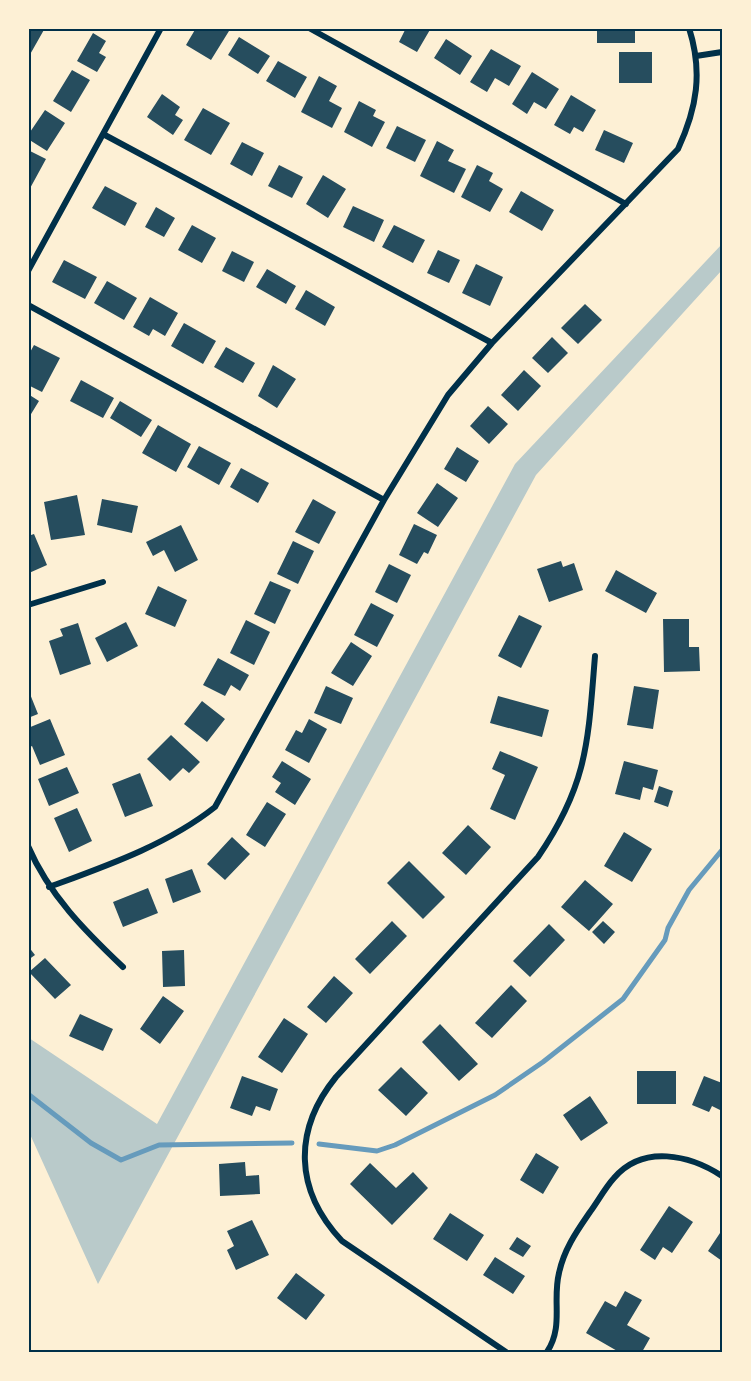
<svg xmlns="http://www.w3.org/2000/svg" width="751" height="1381" font-family="'Public Sans',sans-serif">
<style>
.green{fill:#b9caca}
.lines{fill:none;stroke-linecap:round;stroke-linejoin:round}
.stream{stroke:#669bbc;stroke-width:5}
.building{fill:#264d5e}
.minor{stroke:#003049;stroke-width:6}
.neatline{fill:none;stroke:#003049;stroke-width:2}
</style>
<rect width="100%" height="100%" fill="#fdf0d5"/>
<path class="green" d="M722 244V270L536 475 98 1284 29 1132V1038L157 1124 515 464Z"/>
<g class="lines">
<path class="stream" d="M28 1094 91 1143 121 1160 159 1145 292 1143
M319 1144 377 1151 395 1145 495 1095 543 1062 623 999 665 940 668 928 689 890 722 850"/>
</g>
<path class="building" d="M28 28H45L28 58Z
M196 28H225L229 31 211 60 186 45Z
M406 28H431L417 52 399 42Z
M597 28 635 30V43H597Z
M93 33 106 41 99 53 106 57 97 72 77 61Z
M239 37 270 56 258 74 228 55Z
M446 39 472 56 460 75 434 58Z
M491 49 521 66 509 86 495 78 487 92 470 82Z
M619 52H652V83H619Z
M278 61 307 77 295 98 266 81Z
M72 70 90 80 71 112 53 101Z
M532 72 559 89 546 109 534 102 527 114 512 104Z
M319 76 337 86 329 101 342 108 332 128 301 112Z
M162 94 180 107 175 115 183 120 173 135 147 117Z
M571 95 596 110 583 132 574 127 570 134 554 125Z
M359 101 376 110 373 116 385 122 372 147 344 132Z
M203 108 230 123 211 155 184 140Z
M45 110 65 123 47 151 28 139V135Z
M397 126 426 140 415 162 386 148Z
M604 130 633 143 624 163 595 150Z
M437 141 454 150 448 161 466 169 454 193 420 176Z
M242 142 264 153 252 176 230 164Z
M28 150 46 159 28 192Z
M279 165 303 177 292 198 268 186Z
M477 165 493 173 489 181 503 189 490 212 461 197Z
M323 175 346 189 328 218 306 204Z
M105 186 137 203 125 226 92 208Z
M521 191 554 210 542 231 509 212Z
M353 206 384 220 374 242 343 227Z
M156 207 175 218 164 237 145 227Z
M192 225 216 238 202 263 178 250Z
M394 225 425 240 413 263 382 247Z
M438 250 460 260 449 283 427 273Z
M232 251 254 262 244 282 222 271Z
M64 260 97 277 85 299 52 282Z
M476 264 503 277 490 306 462 293Z
M267 269 296 286 286 304 256 287Z
M107 281 137 298 124 320 94 303Z
M306 290 335 307 325 326 295 309Z
M150 297 178 313 165 336 153 329 149 336 133 327Z
M585 304 602 320 578 344 561 328Z
M184 323 216 341 203 364 171 346Z
M552 337 568 353 548 373 532 358Z
M34 345 60 358 42 392 28 385V356Z
M226 347 255 363 243 383 214 367Z
M273 365 296 379 277 408 258 396Z
M524 370 541 386 518 411 501 395Z
M81 380 114 398 103 418 70 401Z
M28 394 39 401 28 419Z
M120 401 152 420 141 437 110 418Z
M488 406 508 424 489 444 470 426Z
M158 425 191 444 176 472 142 453Z
M199 446 231 463 219 485 187 467Z
M457 447 479 461 466 482 444 469Z
M241 468 269 483 258 503 230 487Z
M437 483 458 498 438 527 417 513Z
M77 495 85 535 51 540 44 502Z
M102 499 138 506 132 533 97 525Z
M313 499 336 512 319 544 295 532Z
M414 524 437 535 428 554 424 552 417 564 399 555Z
M181 525 198 560 175 572 164 550 153 556 146 542Z
M34 534 47 565 29 573 28 536Z
M293 541 314 551 298 584 277 574Z
M561 561 563 567 574 563 583 590 549 602 537 569Z
M389 564 411 575 397 603 375 592Z
M616 570 657 593 646 613 605 591Z
M270 581 291 590 275 624 254 614Z
M158 586 187 600 175 627 145 614Z
M371 603 394 615 377 647 354 635Z
M519 615 542 626 521 668 498 656Z
M663 619H689V647H699L700 671 664 672Z
M246 620 270 632 254 665 230 653Z
M126 622 138 646 107 662 95 638Z
M78 623 91 664 60 675 49 641 63 636 60 629Z
M351 642 372 656 353 686 331 673Z
M218 658 249 675 240 691 231 685 225 696 203 685Z
M326 686 353 698 341 724 314 713Z
M634 686 659 690 653 729 627 725Z
M28 689 38 714 28 718Z
M498 696 549 710 542 737 490 723Z
M202 701 225 719 207 742 184 724Z
M50 719 65 755 40 765 32 746 28 748V728Z
M309 719 327 729 309 763 285 750 296 730 302 733Z
M171 735 200 762 189 773 183 768 170 781 147 759Z
M500 751 538 767 515 820 490 809 505 775 492 769Z
M282 761 311 779 295 805 275 792 281 783 272 777Z
M624 761 658 770 653 790 643 787 640 800 615 794Z
M67 767 79 793 49 806 38 779Z
M140 773 153 806 125 817 112 784Z
M659 786 673 791 668 807 654 802Z
M267 802 286 814 265 847 246 835Z
M77 808 92 841 69 852 54 818Z
M468 825 491 847 466 875 442 853Z
M624 832 652 849 632 882 604 866Z
M232 837 250 854 225 880 207 864Z
M409 861 445 897 423 919 387 883Z
M192 869 201 892 173 903 165 879Z
M585 880 613 904 589 931 561 907Z
M148 888 158 913 123 927 113 902Z
M392 921 407 936 370 974 355 959Z
M603 921 615 932 604 944 592 932Z
M549 924 565 940 530 977 513 961Z
M28 946 35 955 28 960Z
M184 950 185 986 163 987 162 951Z
M45 958 71 985 55 999 29 972Z
M334 976 353 993 326 1023 307 1007Z
M511 985 527 1001 492 1038 475 1023Z
M163 996 184 1011 160 1044 140 1029Z
M80 1014 113 1029 103 1051 69 1036Z
M284 1018 308 1034 282 1073 258 1057Z
M440 1024 478 1064 459 1081 422 1042Z
M401 1067 428 1093 406 1116 378 1090Z
M637 1071H676V1104H637Z
M242 1076 278 1089 270 1111 256 1106 252 1116 230 1108Z
M704 1076 722 1083V1111L712 1106 709 1112 692 1105Z
M590 1096 608 1123 581 1141 563 1115Z
M536 1153 559 1167 543 1194 520 1180Z
M245 1162 246 1176 259 1175 260 1194 220 1196 219 1164Z
M370 1163 396 1188 413 1172 428 1188 392 1225 350 1184Z
M669 1206 693 1222 672 1253 663 1247 655 1260 640 1250Z
M450 1213 484 1235 467 1261 433 1239Z
M252 1220 269 1255 236 1270 227 1250 234 1246 227 1231Z
M720 1233 722 1235V1261L708 1251Z
M517 1237 531 1246 523 1257 509 1249Z
M495 1257 525 1276 513 1294 483 1275Z
M296 1273 325 1295 306 1320 277 1298Z
M625 1291 642 1300 627 1325 650 1338 642 1352H619L586 1333 605 1301 616 1307Z"/>
<g class="lines">
<path class="minor" d="M309 28 626 204
M696 56 722 52
M103 134 492 343
M28 271 161 28
M28 305 384 500
M28 605 103 582
M28 846C49 895 85 931 123 967
M49 887C106 866 167 845 215 807L384 500 448 395 492 343 678 149C697 108 703 72 689 28
M506 1352 342 1241C294 1190 293 1130 336 1077L538 857C588 784 588 741 595 656
M547 1352C564 1326 552 1301 559 1273 564 1249 577 1231 590 1212 598 1201 605 1188 614 1178 643 1144 690 1155 722 1176"/>
</g>
<rect width="751" height="1381" fill="none" stroke="#fdf0d5" stroke-width="60"/>
<rect x="30" y="30" width="691" height="1321" class="neatline"/>
</svg>
